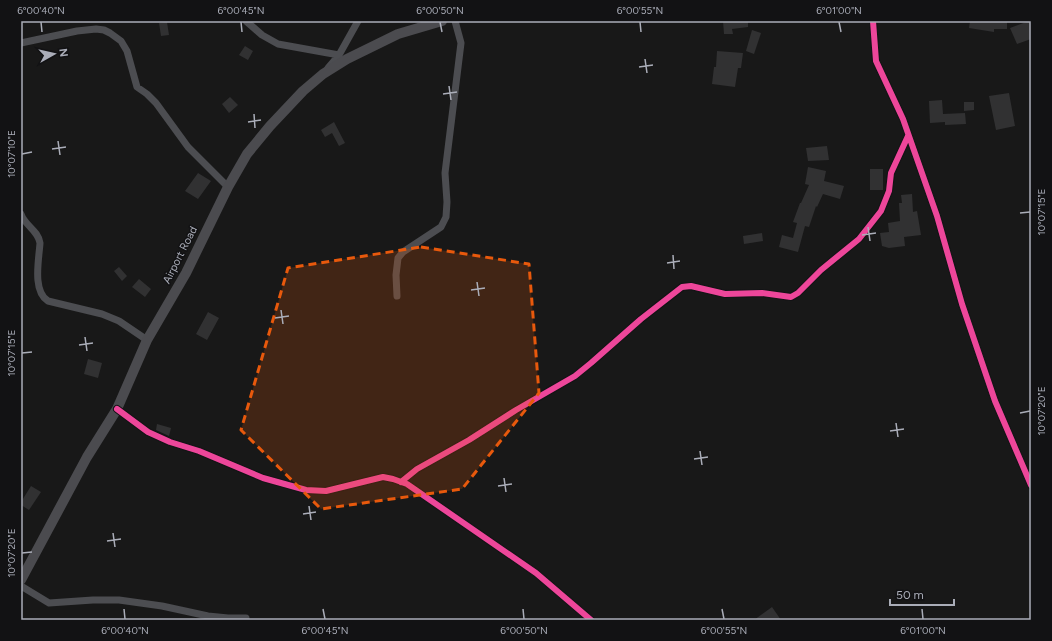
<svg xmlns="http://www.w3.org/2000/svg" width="1052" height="641" font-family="Figtree,sans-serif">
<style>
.building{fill:#313132}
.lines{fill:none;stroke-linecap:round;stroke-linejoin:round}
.minor{stroke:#4c4d51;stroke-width:7}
.secondary{stroke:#4b4b4f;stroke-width:10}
.cycleway-casing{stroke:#121214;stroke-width:8}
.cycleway{stroke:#ed469a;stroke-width:6}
.marked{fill:#e8590c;fill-opacity:0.2;stroke:#e8590c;stroke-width:3;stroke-dasharray:8 5;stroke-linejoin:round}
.ticks{fill:none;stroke:#aaadb8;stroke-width:1.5}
.labels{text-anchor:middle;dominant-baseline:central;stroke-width:3;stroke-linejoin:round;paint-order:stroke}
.street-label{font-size:11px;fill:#aaadb8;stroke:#121214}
.neatline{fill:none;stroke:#aaadb8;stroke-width:1.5}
.ticks-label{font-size:10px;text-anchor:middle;fill:#aaadb8}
</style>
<rect width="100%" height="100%" fill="#181818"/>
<path class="building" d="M723 21H748V27L732 29 733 34H724Z
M970 21H1007V29H994V32L969 28Z
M1029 21H1031V39L1017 44 1010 28Z
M167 22 169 35 161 36 159 23Z
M752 30 761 33 754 54 746 51Z
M245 46 253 51 248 60 239 55Z
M717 51 743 53 741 68H738L735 87 712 84 714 67H716Z
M1009 93 1015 126 996 130 989 96Z
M230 97 238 105 229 113 222 104Z
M942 100 943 114 965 113 966 124 945 125V122L930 123 929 101Z
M964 102H974V110L964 111Z
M334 122 345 143 339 146 332 133 325 137 321 130Z
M827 146 829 160 808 161 806 148Z
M808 167 826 171 824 181 844 186 840 199 823 194 817 207 816 206 809 227 805 226 798 252 779 247 782 235 793 238 797 223 793 222 800 203H801L809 185 805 184Z
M870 169H883V190H870Z
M198 173 211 181 198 199 185 191Z
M912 194 913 212 917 211 921 235 904 237 905 246 889 248 882 246 880 233 889 232 888 223 900 221 899 203H902L901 195Z
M762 233 763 241 744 244 743 236Z
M119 267 127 276 122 281 114 271Z
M139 279 151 289 145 297 132 287Z
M208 312 219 318 207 340 196 334Z
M88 359 102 363 98 378 84 374Z
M157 424 171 428 169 436 156 430Z
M31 486 41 492 29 510 21 505V502Z
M772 607 781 620H754Z"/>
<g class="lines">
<path class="minor" d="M246 21 262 35 278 44 339 55
M873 21 876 61 903 119 937 216 962 304 995 401 1031 485
M21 43 77 31 96 29 104 30 110 33 121 41 127 51 137 87 147 94 156 103 188 147 228 187
M328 68 339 55 358 21
M21 214C25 226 38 230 40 243 39 259 32 291 48 301L102 314 119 321 147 340
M397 296 396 275 398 258 403 252 441 227 446 217 447 202 445 173 461 43 455 21
M117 409 148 432 170 442 199 451 263 478 306 490 326 491 383 477 393 479 407 484 536 573 591 620
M401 482 417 469 469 440 516 410 575 376 591 363 641 319 682 287 691 286 725 294 762 293 791 297 798 293 821 270 859 239 881 211 889 191 891 173 908 136
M21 586 49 603 93 600H119L162 606 208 616 228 618H246"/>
<path class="secondary" d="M21 580 87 457 117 409 147 340 186 273 228 187 247 154 270 126 303 91 323 74 347 59 398 34 442 21"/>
<g class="cycleway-casing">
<path id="cycleway" d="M873 21 876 61 903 119 937 216 962 304 995 401 1031 485
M117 409 148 432 170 442 199 451 263 478 306 490 326 491 383 477 393 479 407 484 536 573 591 620
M401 482 417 469 469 440 516 410 575 376 591 363 641 319 682 287 691 286 725 294 762 293 791 297 798 293 821 270 859 239 881 211 889 191 891 173 908 136"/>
</g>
<use href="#cycleway" class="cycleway"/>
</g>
<path class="marked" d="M421 247 529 264 539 393 462 489 321 509 241 430 288 268Z"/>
<path class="ticks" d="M41 22 42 32M241 22 242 32M440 22 442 32M640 22 641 32M839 22 841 32M645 59 647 73M639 67 653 65M449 86 451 100M443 94 457 92M254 114 255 128M248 122 261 120M58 141 60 155M52 149 66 147M22 154 32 152M1020 213 1030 212M868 227 870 241M862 235 876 233M673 255 674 269M667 263 680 261M477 282 479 296M471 290 485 288M281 310 283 324M275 318 289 316M85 337 87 351M79 345 93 343M22 353 32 352M1020 413 1030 411M896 423 898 437M890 431 904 429M700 451 702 465M694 459 708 457M504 478 506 492M498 486 512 484M309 506 311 520M303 514 316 512M113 533 115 547M107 541 121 539M22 553 32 552M124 609 125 619M323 609 325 619M523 609 524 619M722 609 724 619M922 609 923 619"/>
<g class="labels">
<g class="street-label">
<text transform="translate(180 255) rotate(-63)">Airport Road</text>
</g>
</g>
<rect width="1052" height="641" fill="none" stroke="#121214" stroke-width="44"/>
<g transform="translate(54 54) rotate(82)" stroke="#121214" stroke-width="3" paint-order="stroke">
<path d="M0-3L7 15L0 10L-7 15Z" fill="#aaadb8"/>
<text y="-6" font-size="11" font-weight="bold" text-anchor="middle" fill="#aaadb8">N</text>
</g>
<path d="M890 599v6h64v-6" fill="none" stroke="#aaadb8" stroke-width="2"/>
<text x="896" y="599" font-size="12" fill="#aaadb8" stroke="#121214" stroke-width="3" paint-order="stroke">50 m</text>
<rect x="22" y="22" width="1008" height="597" class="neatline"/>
<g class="ticks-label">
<text x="41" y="14">6°00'40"N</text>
<text x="241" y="14">6°00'45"N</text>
<text x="440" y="14">6°00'50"N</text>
<text x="640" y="14">6°00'55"N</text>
<text x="839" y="14">6°01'00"N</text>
<text transform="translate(11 154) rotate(-90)" y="4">10°07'10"E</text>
<text transform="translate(1041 212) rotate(-90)" y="4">10°07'15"E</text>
<text transform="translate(11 353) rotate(-90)" y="4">10°07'15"E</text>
<text transform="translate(1041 411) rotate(-90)" y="4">10°07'20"E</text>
<text transform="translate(11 553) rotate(-90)" y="4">10°07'20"E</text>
<text x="125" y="634">6°00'40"N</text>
<text x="325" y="634">6°00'45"N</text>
<text x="524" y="634">6°00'50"N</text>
<text x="724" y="634">6°00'55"N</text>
<text x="923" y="634">6°01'00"N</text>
</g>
</svg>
